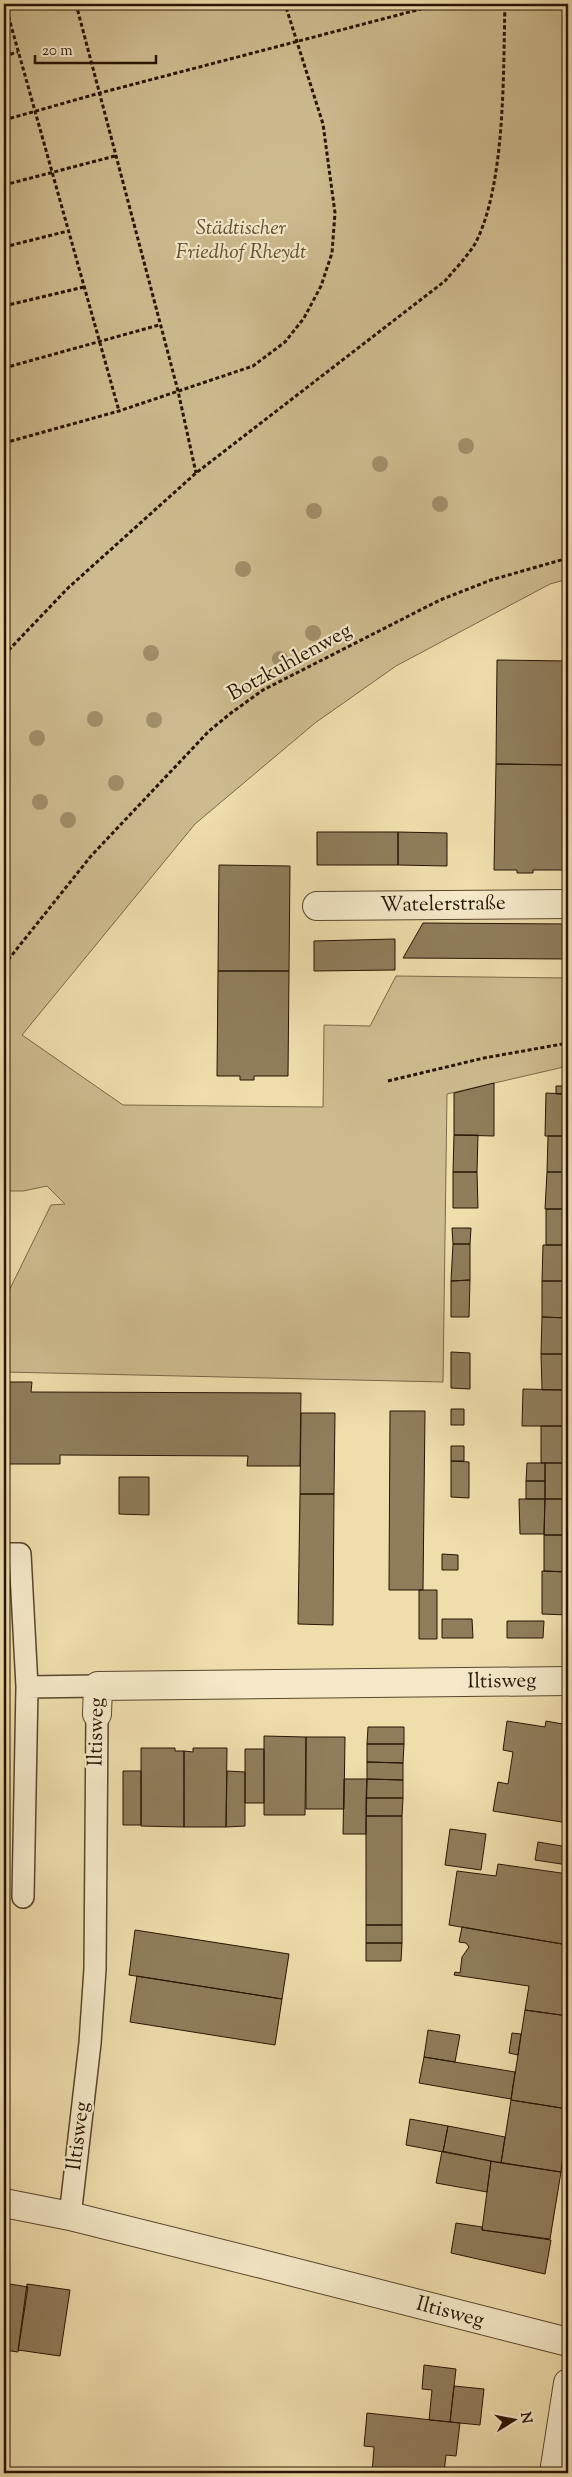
<svg xmlns="http://www.w3.org/2000/svg" width="572" height="2477" font-family="'Sorts Mill Goudy',serif">
<style>
.green{fill:#cdbb8f;stroke:#7a6849}
.building{fill:#8f7d5b;stroke:#271403}
.lines{fill:none;stroke-linecap:round;stroke-linejoin:round}
.lane-casing{stroke:#59462d;stroke-width:24}
.street-casing{stroke:#59462d;stroke-width:30}
.path{stroke:#271403;stroke-width:3;stroke-dasharray:4 2.5;stroke-linecap:butt}
.lane{stroke:#f5e9c9;stroke-width:21}
.street{stroke:#f5e9c9;stroke-width:28}
.tree{fill:#a18e6a}
.labels{text-anchor:middle;dominant-baseline:central;stroke-width:4.5;stroke-linejoin:round;paint-order:stroke}
.park-label{font-size:21px;font-style:italic;fill:#614e34;stroke:#f5e9c9}
.street-label{font-size:21px;fill:#271403;stroke:#f5e9c9}
</style>
<rect width="100%" height="100%" fill="#efddac"/>
<filter id="stains"><feTurbulence type="fractalNoise" baseFrequency=".004" numOctaves="4"/><feColorMatrix values="0 0 0 0 .2 0 0 0 0 .09 0 0 0 0 .02 0 0 0 .5 -.17"/></filter>
<radialGradient id="worn" r=".72"><stop offset=".6" stop-color="#630" stop-opacity="0"/><stop offset="1" stop-color="#630" stop-opacity=".3"/></radialGradient>
<path class="green" d="M4 4H568V579L550 584 396 666 315 723 195 824 22 1035 123 1105 323 1107 324 1025 370 1026 396 976 568 978V1066L447 1094 443 1382 4 1372V1301L51 1205 65 1204 47 1186 23 1191H4Z"/>
<path class="building" d="M497 660 568 661 567 765 496 764Z
M496 764 567 765 566 870H533V873H517V870H494Z
M317 832H398V865H317Z
M398 832 447 833V866L398 865Z
M219 865 290 866 289 971H218Z
M423 923 568 924V959L403 958Z
M395 939V970L314 971V941Z
M218 971H289L288 1076H254V1080H240V1076H217Z
M494 1083V1136L454 1135V1093Z
M556 1086H568V1094H556Z
M546 1093 568 1094V1136H545Z
M454 1135H478L477 1172H453Z
M548 1136H568V1172H547Z
M453 1172H477L478 1208H453Z
M547 1172H568V1209H545Z
M546 1209H568V1245H546Z
M452 1228H471L470 1244H453Z
M453 1244H470V1280L451 1281Z
M543 1245H568V1281H542Z
M470 1280 469 1317H451V1281Z
M542 1281H568V1318L542 1317Z
M542 1317 568 1318V1354H541Z
M451 1352 470 1353V1389L451 1388Z
M541 1354H568V1390H542Z
M4 1382H32L31 1392 301 1393 300 1466H247L248 1456 60 1455V1464H4Z
M523 1389 568 1390V1426H522Z
M451 1409H464V1425H451Z
M390 1411H425L423 1590H389Z
M301 1413H335L334 1494H300Z
M541 1426H568V1463H541Z
M451 1446H464V1461H451Z
M451 1461 469 1462V1498L451 1497Z
M527 1463H545V1481H526Z
M545 1463H568V1499H545Z
M119 1477H149V1515L119 1514Z
M526 1481H545V1499H526Z
M300 1494H334L333 1625 298 1624Z
M519 1499H545L544 1534H520Z
M545 1499H568V1535H544Z
M544 1535H568V1572L544 1571Z
M442 1554 458 1555V1570H442Z
M542 1571 568 1572V1615L542 1614Z
M419 1590H437V1639H419Z
M442 1619H472L473 1638H442Z
M507 1621H544L543 1638H507Z
M507 1721 545 1727 546 1721 568 1725V1823L493 1811 498 1782 508 1784 513 1752 503 1750Z
M368 1727H404V1744H367Z
M264 1736 306 1737 305 1815H264Z
M306 1737H345L344 1809H306Z
M367 1744H404L403 1763 367 1762Z
M141 1748H175V1751H184V1827L141 1826Z
M193 1748H227L226 1827H184V1751L193 1752Z
M245 1749H264V1803H245Z
M367 1762 403 1763V1780L367 1779Z
M123 1771H141V1825H123Z
M227 1771 245 1772V1826L226 1827Z
M344 1779H367L366 1834H343Z
M367 1779 403 1780V1798H366Z
M366 1798H403L402 1816H366Z
M366 1816H402V1925H366Z
M450 1829 486 1834 481 1870 445 1865Z
M538 1842 568 1847V1865L535 1860Z
M498 1864 568 1874V1945L449 1925 457 1871 496 1876Z
M366 1925H402V1943H366Z
M462 1927 568 1945V2016L525 2010 529 1986 454 1975 455 1972 460 1973 462 1957 469 1947 466 1943 459 1942Z
M135 1930 289 1954 282 1999 129 1975Z
M366 1943H402L401 1961H366Z
M137 1976 282 1999 275 2045 130 2022Z
M525 2010 568 2016V2109L511 2100Z
M428 2030 460 2035 455 2062 424 2057Z
M512 2033 521 2034 518 2055 509 2053Z
M424 2057 515 2072 511 2099 419 2083Z
M511 2100 568 2109 561 2172 501 2163Z
M410 2119 448 2126 443 2152 406 2145Z
M448 2126 505 2137 501 2163 443 2152Z
M442 2151 491 2161 487 2192 436 2183Z
M491 2161 561 2172 550 2239 482 2230Z
M456 2223 482 2227V2230L551 2240 545 2274 451 2253Z
M4 2283 28 2287 18 2352 4 2350Z
M27 2284 70 2290 60 2356 18 2350Z
M424 2365 456 2369 450 2422 429 2420 432 2390 422 2389Z
M454 2386 484 2389 480 2425 450 2422Z
M367 2413 460 2423 456 2456 446 2455 444 2473H372L374 2447 364 2446Z"/>
<g class="lines">
<g class="lane-casing">
<path id="lane" d="M4 1554H20L27 1687 98 1686
M23 1897 27 1687
M70 2216 90 2043 95 1969 97 1714"/>
</g>
<g class="street-casing">
<path id="street" d="M317 906 568 904
M97 1714 98 1686 568 1681
M4 2203 70 2216 262 2264 568 2342
M554 2473 568 2383"/>
</g>
<path class="path" d="M5 4 119 411
M76 4 178 391 196 473
M4 56 18 52
M4 120 100 93 440 4
M4 185 115 156
M4 247 68 231
M4 306 84 287
M4 368 159 325
M4 443 119 411 253 366 285 342 304 318 321 286 332 253 335 213 323 124 285 4
M4 655 68 588 196 473 445 281C455 269 468 256 476 242 506 182 503 71 505 4
M4 965 91 856 209 731 231 713 263 690 440 600 491 580 568 558
M388 1081 484 1058 568 1043"/>
<use href="#lane" class="lane"/>
<use href="#street" class="street"/>
</g>
<g class="tree">
<circle cx="466" cy="446" r="8"/>
<circle cx="380" cy="464" r="8"/>
<circle cx="440" cy="504" r="8"/>
<circle cx="314" cy="511" r="8"/>
<circle cx="243" cy="569" r="8"/>
<circle cx="313" cy="633" r="8"/>
<circle cx="151" cy="653" r="8"/>
<circle cx="280" cy="659" r="8"/>
<circle cx="95" cy="719" r="8"/>
<circle cx="154" cy="720" r="8"/>
<circle cx="37" cy="738" r="8"/>
<circle cx="116" cy="783" r="8"/>
<circle cx="40" cy="802" r="8"/>
<circle cx="68" cy="820" r="8"/>
</g>
<g class="labels">
<g class="park-label">
<text x="241" y="229">Städtischer<tspan x="241" dy="24">Friedhof Rheydt</tspan></text>
</g>
<g class="street-label">
<text transform="translate(290 663) rotate(-29)">Botzkuhlenweg</text>
<text transform="translate(443 905) rotate(-1)">Watelerstraße</text>
<text transform="translate(502 1682) rotate(-1)">Iltisweg</text>
<text transform="translate(97 1732) rotate(-89)">Iltisweg</text>
<text transform="translate(79 2136) rotate(-83)">Iltisweg</text>
<text transform="translate(450 2313) rotate(15)">Iltisweg</text>
</g>
</g>
<rect width="572" height="2477" fill="none" stroke="#efddac" stroke-width="20"/>
<rect x="5" y="5" width="562" height="2467" fill="none" stroke="#271403" stroke-width="2.5"/>
<rect x="10" y="10" width="552" height="2457" fill="none" stroke="#271403"/>
<g transform="translate(514 2420) rotate(80)" stroke="#f5e9c9" stroke-width="4" paint-order="stroke">
<path d="M0-4L9 19L0 12L-9 19Z" fill="#271403"/>
<text y="-8" font-size="14" font-weight="bold" text-anchor="middle" fill="#271403">N</text>
</g>
<path d="M35 55v8h121v-8" fill="none" stroke="#271403" stroke-width="2.5"/>
<text x="42" y="55" font-size="15" fill="#271403" stroke="#f5e9c9" stroke-width="4" paint-order="stroke">20 m</text>
<rect width="100%" height="100%" filter="url(#stains)"/>
<rect width="100%" height="100%" fill="url(#worn)"/>
</svg>
